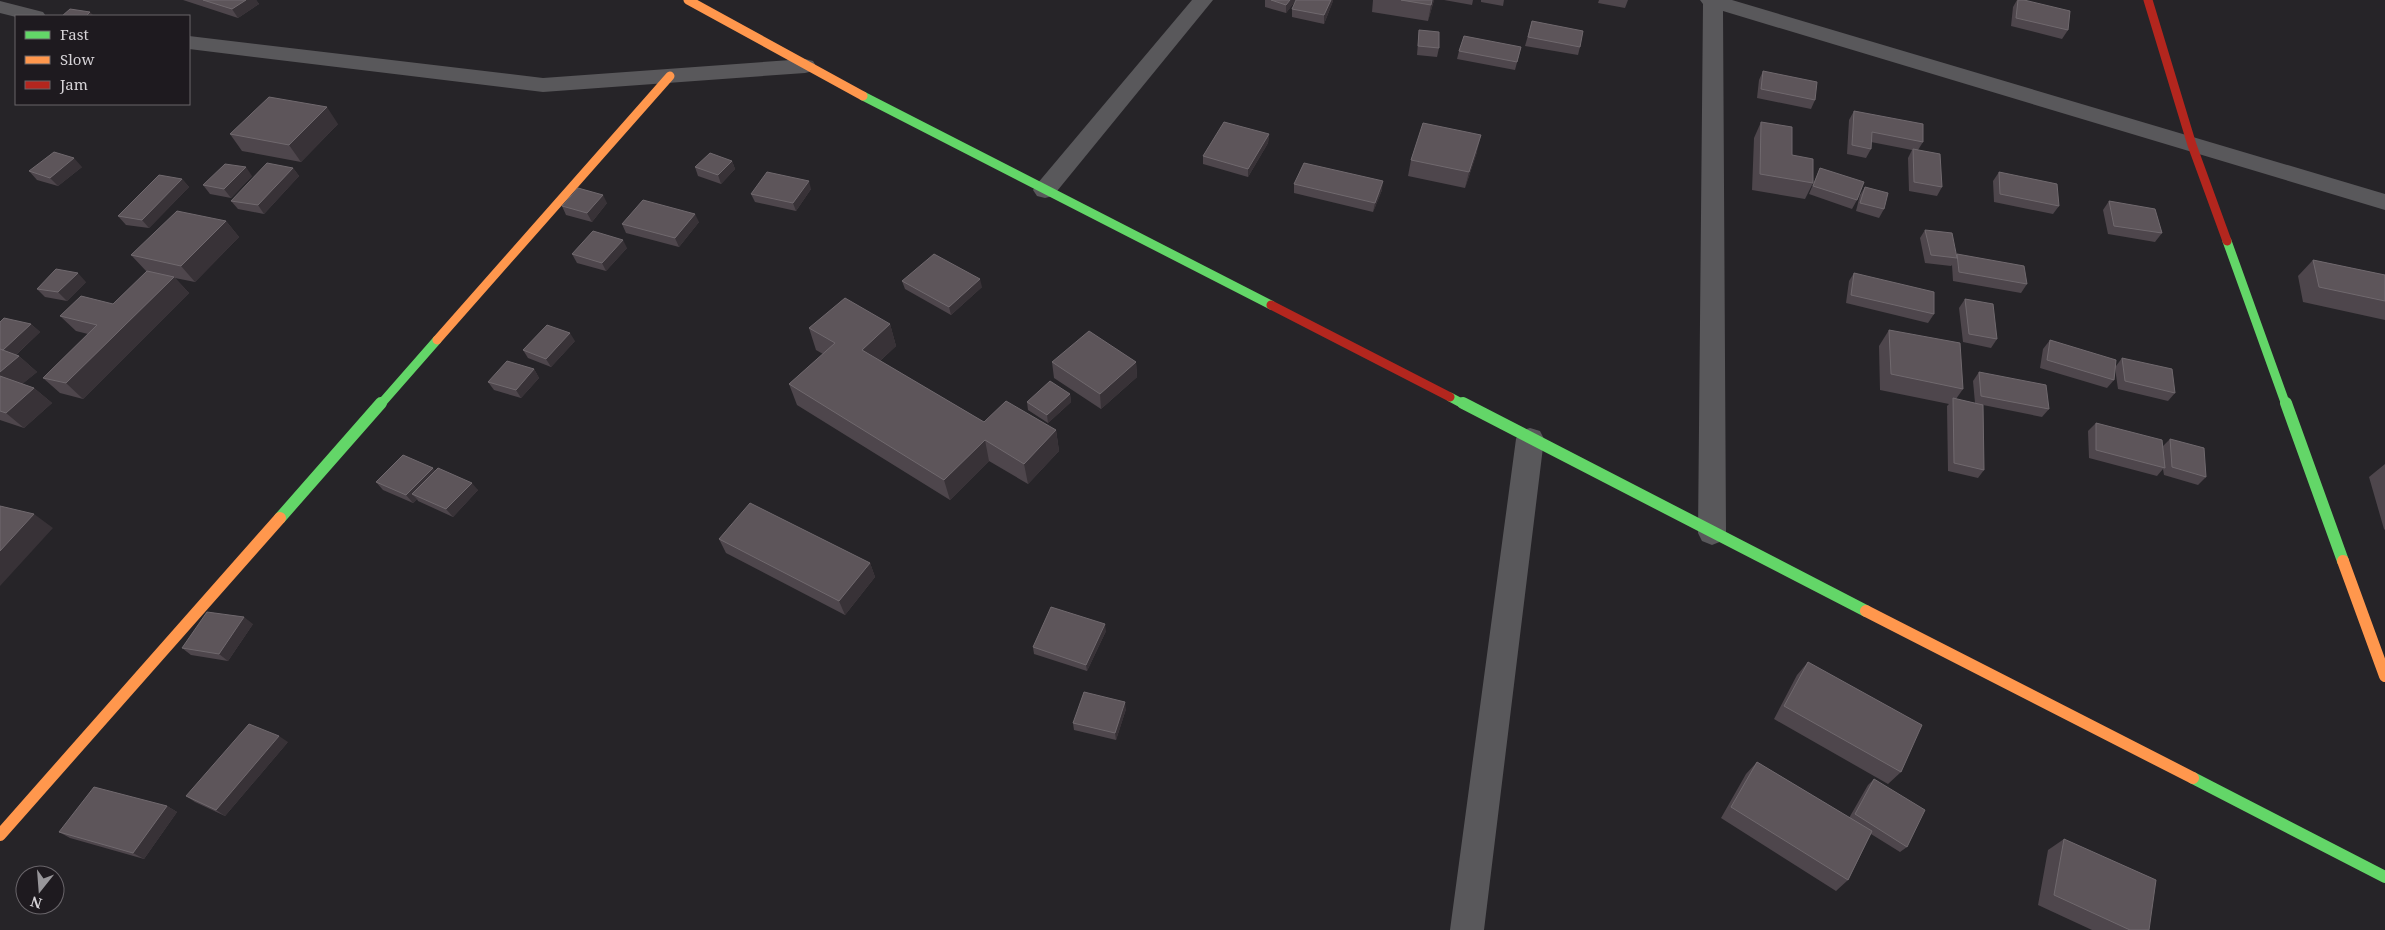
<svg xmlns="http://www.w3.org/2000/svg" width="2385" height="930" font-family="'Noto Serif',serif">
<style>
.lines{fill:none;stroke-linecap:round;stroke-linejoin:round}
.street{fill:#59585b;fill-rule:evenodd}
.fast-far1{stroke:#63d668;stroke-width:9}
.fast{stroke:#63d668;stroke-width:12}
.slow-far1{stroke:#ff974d;stroke-width:9}
.slow{stroke:#ff974d;stroke-width:12}
.jam{stroke:#b3261e;stroke-width:9}
.wall{fill:#4e464c}
.shaded-wall{fill:#383237}
.building{fill:#5d555a;stroke:#70696e}
</style>
<rect width="100%" height="100%" fill="#262428"/>
<g class="lines">
<path class="street" d="M1192 0H1213L1053 196 1045 198 1037 196 1033 190 1037 184Z
M1700 0H1732L2385 194V210L1723 11 1726 533 1722 541 1712 545 1702 541 1698 533 1703 4Z
M0 1 43 12 46 16 16 17 0 13Z
M189 36 543 78 805 59 813 61 816 66 813 71 805 73 543 92 189 49Z
M1530 428 1540 431 1544 439 1484 930H1450L1516 439 1520 431Z"/>
<path class="fast-far1" d="M863 96 1271 305
M2227 241 2286 405
M1450 397 1465 405
M380 405 437 340"/>
<path class="fast" d="M1463 403 1866 611
M2286 403 2343 561
M280 518 381 403
M2193 778 2385 877"/>
<path class="slow-far1" d="M688 0 863 96
M437 340 670 76"/>
<path class="slow" d="M2343 561 2385 676
M1866 611 2193 778
M0 835 280 518"/>
<path class="jam" d="M2148 0 2192 145 2227 241
M1271 305 1450 397"/>
</g>
<path class="wall" d="M183 0H256L259 4 238 18Z
M1265 0H1296L1286 13 1265 7Z
M1331 0H1333V1L1324 24 1292 17V9Z
M1373 0H1434L1428 21 1372 12Z
M1444 0H1473L1472 5Z
M1481 0H1504L1503 6 1481 2Z
M1599 0H1628L1625 8 1598 3Z
M2017 0H2024L2068 30 2062 39 2011 26 2013 7Z
M1532 21 1580 47 1578 55 1525 46Z
M1419 30 1439 48 1437 57 1417 55Z
M1521 47 1515 70 1457 59 1459 51Z
M1763 71 1815 100 1811 109 1757 98 1759 80Z
M1854 111 1923 142 1918 150 1942 187 1937 196 1909 191 1908 158 1912 150 1871 142V149L1866 158 1847 154 1849 120Z
M1761 122 1813 183 1805 199 1752 190 1754 138Z
M338 124 301 162 242 151 230 134Z
M1269 134 1268 143 1248 177 1203 164V156Z
M1477 152 1465 188 1408 176 1411 160Z
M732 161 735 169 721 184 698 176 695 167Z
M82 167 58 186 37 180 29 171Z
M293 168 299 176 264 214 238 209 231 201Z
M1820 168 1857 200 1852 209 1809 194Z
M1999 172 2059 206 2053 214 1994 202 1993 181Z
M252 176 231 198 210 194 203 185Z
M182 179 189 187 149 228 126 225 118 216Z
M1294 184 1382 190 1373 212 1294 193Z
M1865 187 1884 209 1879 218 1856 211 1860 195Z
M811 189 796 211 755 202 751 194Z
M2109 201 2162 233 2155 242 2108 234 2103 210Z
M607 203 592 222 566 215 562 206Z
M226 221 239 237 195 282 175 278 189 293 83 399 60 393 43 378 88 334 76 331 60 316 113 304 147 272 131 255Z
M699 222 679 247 626 233 622 224Z
M1925 230 1956 256 1957 254 2027 284 2021 293 1953 281 1952 265 1951 266 1925 263 1920 238Z
M627 248 606 271 577 263 572 254Z
M2313 260 2385 275V320L2303 302 2298 276Z
M1854 273 1934 314 1928 323 1846 303 1849 281Z
M902 281 982 287 951 315 905 289Z
M86 282 67 301 45 297 37 289Z
M1965 299 1997 339 1991 348 1963 342 1959 308Z
M0 322 31 324 40 332 16 355 19 356 37 372 22 384 34 388 52 403 24 428 0 420Z
M890 324 896 346 880 361 984 422 1056 430 1059 451 1028 484 989 461 950 500 797 405 789 384 823 354 816 350 809 328Z
M1889 330 1963 389 1956 399 1975 403 1973 381 1979 372 2049 409 2042 417 1983 405 1984 470 1978 478 1948 471 1947 406 1949 404 1880 390 1879 346Z
M2050 340 2116 366 2122 358 2175 393 2168 401 2118 389 2115 368 2114 380 2107 388 2040 368 2043 349Z
M575 341 551 367 528 358 523 350Z
M1052 362H1136L1137 377 1101 409 1054 378Z
M534 369 539 378 521 398 494 390 488 382Z
M1070 394 1071 402 1048 423 1028 410 1027 402Z
M2096 423 2163 446 2170 439 2206 477 2198 485 2164 475 2163 469 2157 476 2089 458 2088 431Z
M2385 464V530L2384 529 2369 477Z
M435 470 478 490 453 517 418 501 417 499 413 503 383 490 376 482Z
M719 539 870 563 875 577 845 615 726 553Z
M253 624 228 661 191 655 182 648Z
M1106 631 1087 671 1034 654 1033 647Z
M1808 662 1901 772 1888 784 1774 719 1797 675Z
M1126 709 1116 740 1074 730 1073 723Z
M288 742 225 816 195 802 186 796Z
M1757 762 1849 818 1868 785 1874 779 1907 847 1900 852 1871 834 1848 880 1836 891 1721 818 1746 774Z
M167 806 177 812 144 859 70 838 59 832Z
M2064 839 2149 930H2092L2038 905 2048 850Z"/>
<path class="shaded-wall" d="M246 0H256L259 4 238 18 232 9Z
M1290 0H1296L1286 13V5Z
M1331 0H1333V1L1324 24V15Z
M1432 0H1434L1428 21 1431 5Z
M90 12 94 16H86Z
M327 107 338 124 301 162 289 145Z
M1269 134 1268 143 1248 177V169Z
M1481 135 1477 152 1465 188 1469 172Z
M74 158 82 167 58 186 50 178Z
M732 161 735 169 721 184 718 175Z
M246 167 252 176 231 198 224 189Z
M293 168 299 176 264 214 258 205Z
M182 179 189 187 149 228 142 220Z
M809 181 811 189 796 211 793 203Z
M1383 181 1382 190 1373 212 1375 203Z
M603 195 607 203 592 222 587 213Z
M695 214 699 222 679 247 675 238Z
M226 221 239 237 195 282 181 266Z
M623 240 627 248 606 271 602 263Z
M78 273 86 282 67 301 58 292Z
M174 277 189 293 83 399 66 383Z
M980 279 982 287 951 315 949 307Z
M31 324 40 332 7 363 0 353Z
M890 324 896 346 869 371 862 350Z
M570 333 575 341 551 367 546 359Z
M19 356 37 372 15 390 0 378V372Z
M1136 362 1137 377 1101 409 1100 394Z
M534 369 539 378 521 398 516 390Z
M34 388 52 403 24 428 6 413Z
M1070 394 1071 402 1048 423 1047 415Z
M1056 430 1059 451 1028 484 1024 464Z
M985 440 989 461 950 500 944 480Z
M433 468 439 476 412 494 417 499 413 503 406 495Z
M472 483 478 490 453 517 446 509Z
M34 514 53 528 0 586V551Z
M870 563 875 577 845 615 839 601Z
M244 617 253 624 228 661 219 654Z
M1105 624 1106 631 1087 671 1086 665Z
M1125 702 1126 709 1116 740 1115 733Z
M279 736 288 742 225 816 216 810Z
M167 806 177 812 144 859 133 853Z"/>
<path class="building" d="M203 0H246L232 9Z
M1271 0H1290L1286 5Z
M1296 0H1331L1324 15 1292 9Z
M1401 0H1432L1431 5Z
M2018 0H2024L2070 11 2068 30 2016 18Z
M70 9 90 12 86 16H62Z
M1532 21 1583 31 1580 47 1528 37Z
M1419 30 1439 32V48L1418 46Z
M1464 36 1521 47 1517 62 1459 51Z
M1763 71 1817 82 1815 100 1761 89Z
M269 97 327 107 289 145 230 134Z
M1854 111 1923 124V142L1872 132 1871 149 1852 145Z
M1224 122 1269 134 1248 169 1203 156Z
M1761 122 1792 127V155L1813 159V183L1760 174Z
M1423 123 1481 135 1469 172 1411 160Z
M1913 149 1940 154 1942 187 1914 182Z
M54 152 74 158 50 178 29 171Z
M710 153 732 161 718 175 695 167Z
M267 163 293 168 258 205 231 201Z
M1304 163 1383 181 1375 203 1294 184Z
M225 164 246 167 224 189 203 185Z
M1820 168 1864 182 1857 200 1813 186Z
M767 172 809 181 793 203 751 194Z
M1999 172 2057 184 2059 206 2000 194Z
M159 175 182 179 142 220 118 216Z
M1865 187 1888 193 1884 209 1860 203Z
M578 188 603 195 587 213 562 206Z
M643 200 695 214 675 238 622 224Z
M2109 201 2155 209 2162 233 2114 226Z
M177 211 226 221 181 266 131 255Z
M1925 230 1952 233 1957 258 1931 255Z
M593 231 623 240 602 263 572 254Z
M934 254 980 279 949 307 902 281Z
M1957 254 2024 266 2027 284 1959 272Z
M2313 260 2385 275V301L2319 287Z
M56 269 78 273 58 292 37 289Z
M147 271 174 277 66 383 43 378 97 325 60 316 81 296 113 304Z
M1854 273 1934 292V314L1851 295Z
M845 298 890 324 862 350 984 422 1006 401 1056 430 1024 464 985 440 944 480 789 384 835 343 809 328Z
M1965 299 1993 304 1997 339 1969 334Z
M4 318 31 324 3 350 0 349V322Z
M547 325 570 333 546 359 523 350Z
M1889 330 1960 343 1963 389 1891 374Z
M1089 331 1136 362 1100 394 1052 362Z
M2050 340 2116 360 2114 380 2047 360Z
M0 349 19 356 0 372Z
M2122 358 2172 369 2175 393 2125 381Z
M507 361 534 369 516 390 488 382Z
M1979 372 2046 385 2049 409 1981 396Z
M0 376 34 388 6 413 0 411Z
M1050 381 1070 394 1047 415 1027 402Z
M1953 398 1983 405 1984 470 1954 463Z
M2096 423 2162 440 2165 468 2096 450Z
M2170 439 2204 448 2206 477 2172 467Z
M403 455 433 468 406 495 376 482Z
M438 468 472 483 446 509 412 494Z
M750 503 870 563 839 601 719 539Z
M0 506 34 514 0 551Z
M1051 607 1105 624 1086 665 1033 647Z
M207 612 244 617 219 654 182 648Z
M1808 662 1922 725 1901 772 1784 706Z
M1084 692 1125 702 1115 733 1073 723Z
M249 724 279 736 216 810 186 796Z
M1757 762 1872 831 1848 880 1731 807Z
M1874 779 1925 810 1907 847 1855 814Z
M94 787 167 806 133 853 59 832Z
M2064 839 2156 880 2149 930H2130L2054 895Z"/>
<rect x="15" y="15" width="175" height="90" fill="#1e1a1f" stroke="#686469"/>
<rect x="25" y="31" width="25" height="8" fill="#63d668" stroke="#686469"/>
<text x="60" y="40" font-size="15" fill="#d6d3d7">Fast</text>
<rect x="25" y="56" width="25" height="8" fill="#ff974d" stroke="#686469"/>
<text x="60" y="65" font-size="15" fill="#d6d3d7">Slow</text>
<rect x="25" y="81" width="25" height="8" fill="#b3261e" stroke="#686469"/>
<text x="60" y="90" font-size="15" fill="#d6d3d7">Jam</text>
<g transform="translate(40 890) rotate(197)"><circle r="24" fill="#1e1a1f" stroke="#686469"/>
<path d="M0-4L9 19L0 12L-9 19Z" fill="#98969a"/>
<text y="-8" font-size="14" font-weight="bold" text-anchor="middle" fill="#d6d3d7">N</text>
</g>
</svg>
